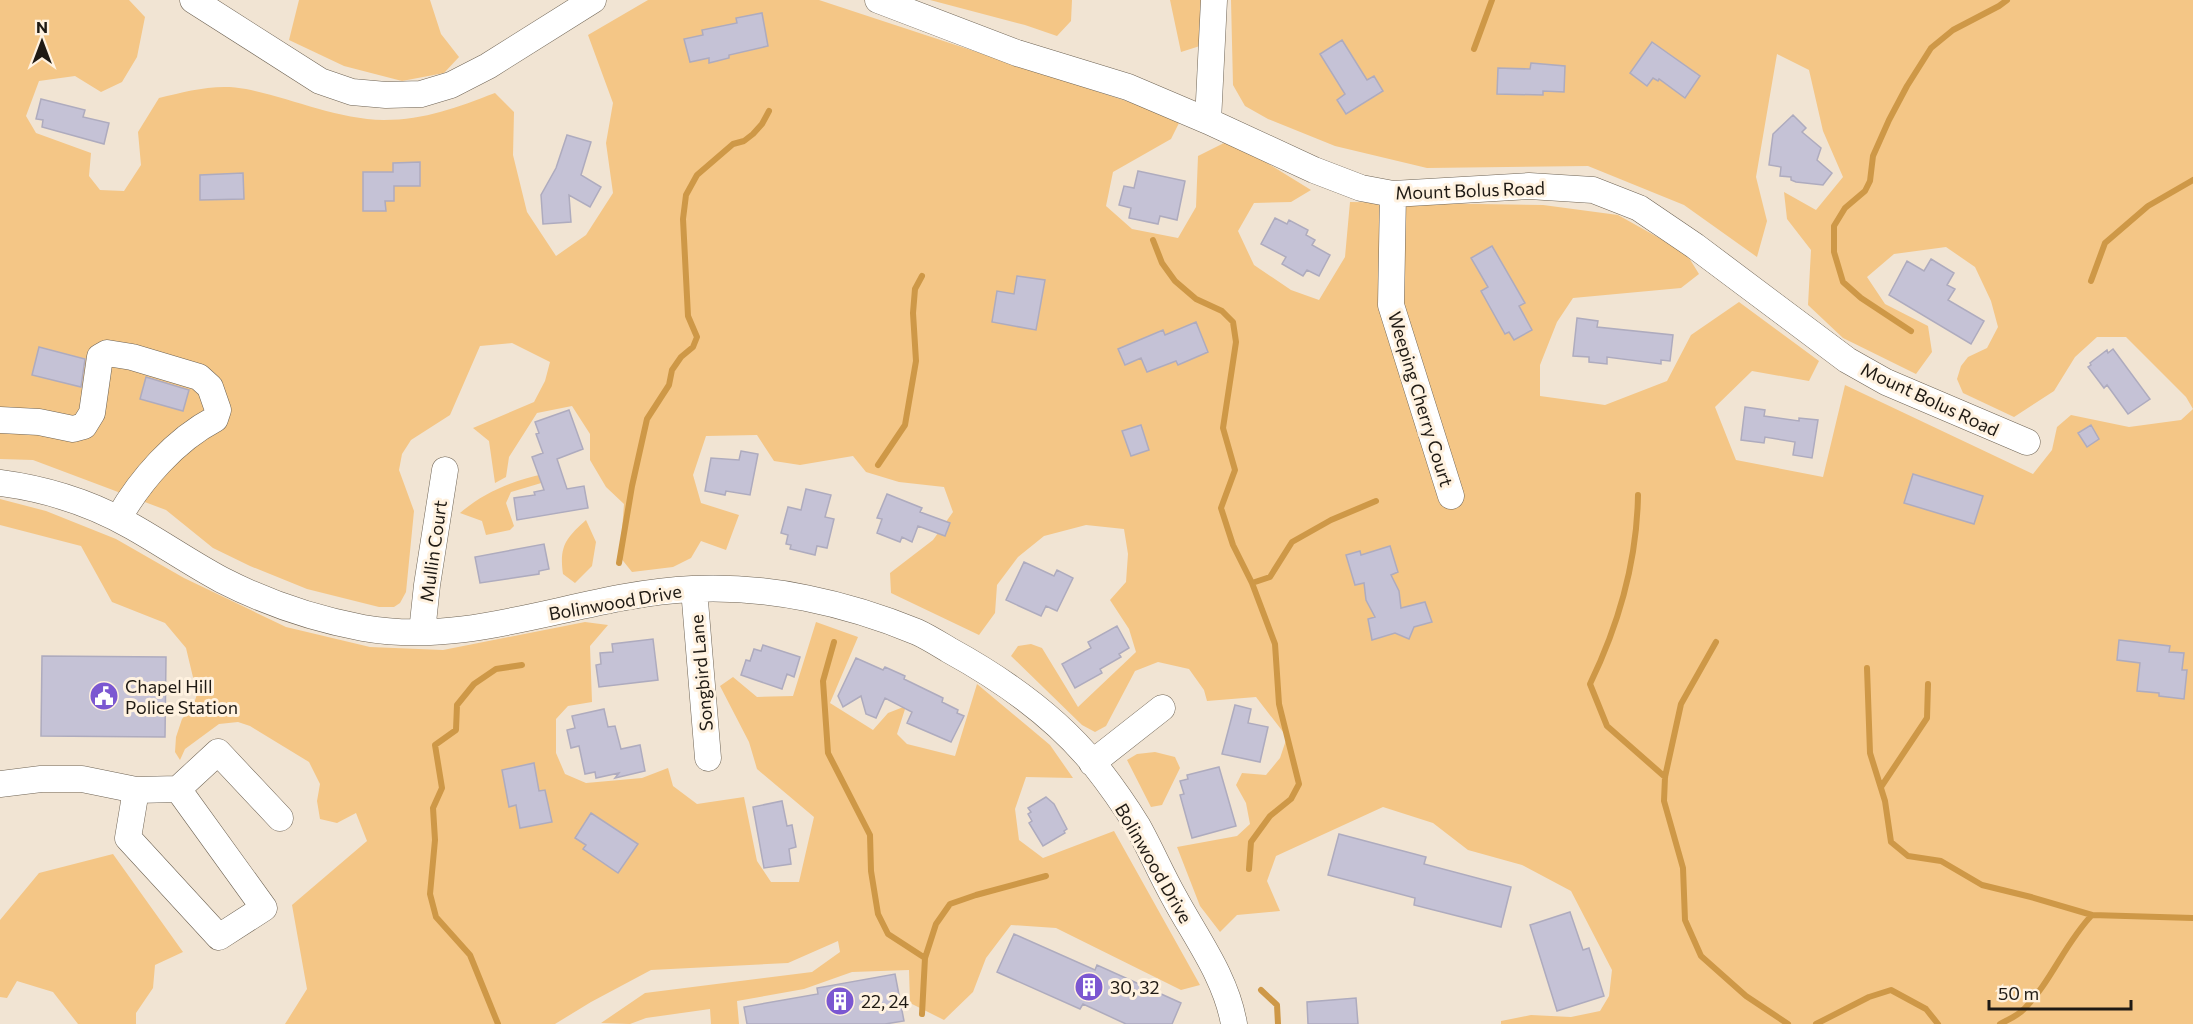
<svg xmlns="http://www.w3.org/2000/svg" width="2193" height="1024" font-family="Commissioner,sans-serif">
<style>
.green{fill:#f4c686}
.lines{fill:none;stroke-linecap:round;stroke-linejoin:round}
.stream{stroke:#ce9847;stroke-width:6}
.building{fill:#c5c2d6;stroke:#aeabbe;stroke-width:1.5}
.minor-casing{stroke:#6e6354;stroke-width:27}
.minor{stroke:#fff;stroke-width:26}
.labels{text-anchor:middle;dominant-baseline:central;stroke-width:6;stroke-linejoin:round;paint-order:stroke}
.street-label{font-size:18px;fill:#1f1a14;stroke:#fff2e0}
.poi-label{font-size:18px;fill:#1f1a14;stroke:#fff2e0;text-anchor:start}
</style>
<rect width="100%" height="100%" fill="#f1e4d3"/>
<path class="green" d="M0 0H129L145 17 137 57 122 82 101 92 75 76 39 81 26 116 36 133 91 153 89 176 100 190 124 191 141 165 138 132 159 98C187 91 217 83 246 89 292 98 336 119 384 120 425 120 458 107 495 93L514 112 513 155 527 212 556 256 586 235 613 193 606 143 613 103 588 35 648 0H819L1181 119 1171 139 1113 172 1106 206 1132 229 1178 238 1196 207 1198 156 1230 140 1311 190 1291 202 1254 203 1238 231 1254 265 1291 290 1319 300 1345 257 1350 202 1543 205 1618 215 1686 253 1699 274 1681 288 1573 298 1557 322 1540 365V396L1605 405 1667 381 1691 335 1739 302 1819 361 1809 381 1752 371 1715 407 1736 460 1823 477 1845 385 2033 474 2052 450 2057 427 2071 415 2129 427 2181 420 2193 409 2186 397 2126 337H2097L2075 357 2054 391 2014 417 1963 393 1957 379 1961 366 1968 357 1987 348 1998 327 1991 301 1975 267 1946 247 1894 254 1867 277 1885 304 1928 326 1932 352 1916 374 1843 338 1808 305 1811 250 1787 219 1784 192 1816 210 1843 177 1823 131 1809 70 1777 54 1756 177 1767 221 1757 257 1684 205 1588 166 1427 168 1335 146 1268 119 1245 106 1233 85 1231 0H2193V1024H1501V1021L1531 1015 1571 1017 1600 1011 1609 996 1612 970 1571 891 1522 865 1468 850 1433 823 1383 807 1276 856 1267 881 1280 911 1237 915 1220 932 1200 906 1177 847 1237 836 1250 824 1246 803 1236 785 1242 773 1266 775 1280 758 1287 737 1256 697 1207 701 1204 690 1189 669 1158 662 1135 671 1106 726 1095 732 1082 725 1011 656 1018 646 1031 644 1042 648 1078 707 1136 652 1129 629 1110 600 1126 582 1128 554 1124 529 1086 525 1044 536 1018 557 997 585 995 613 979 635 891 593 890 573 933 540 953 512 944 487 899 482 866 472 853 456 800 465 774 461 757 435 706 436 693 475 701 503 739 515 726 550 701 541 691 558 673 567 632 572 620 557 624 504 606 487 590 460V434L572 406 537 413 509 457 506 477 495 483 489 441 473 428 534 402 545 381 550 362 512 343 480 346 450 415 411 440 402 454 399 470 414 511 406 592 400 603 394 607H379L307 589 250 566 213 548 166 510 33 460 0 459Z
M299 0H430L441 34 459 57 444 73 402 81 344 66 289 40Z
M930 0H1072L1071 21 1057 36 1025 25Z
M1170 0H1203V45L1181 52Z
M544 474 548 481 511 492 506 503 514 526 510 530 486 535 482 521 460 513C484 492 514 480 544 474Z
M0 499 46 511 116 539 184 578 286 627 370 647 443 650 585 622 608 625 590 646 592 702 568 706 556 719V753L565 774 586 783 642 778 668 768 673 786 697 804 744 797 757 861 771 882H799L814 817 757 769 749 742 720 686 733 677 757 697 793 696 816 622 858 637 830 703 873 730 888 713 906 706 897 734 907 744 955 756 977 684 1050 745 1073 778 1026 777 1015 809 1019 840 1043 858 1114 831 1200 985 1181 990 1056 928 1011 925 986 958 973 992 944 1020 910 1003 909 970 852 972 804 989 737 1001 739 1024H711L710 1009 646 1018 630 1024 601 1023 645 993 812 972 840 952 838 941 788 963 651 970 591 1002 555 1024H285L307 989 292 905 367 841 356 813 337 823 320 819 317 801 320 784 309 762 250 726 238 722 219 724 185 749 180 760 175 752 176 737 182 719 193 707 197 694 186 648 165 623 112 602 81 546 0 525Z
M586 520 596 542 592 566 575 583 563 574C559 546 566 538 586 520Z
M1155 752 1175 757 1180 768 1162 805 1151 807 1127 760 1137 754Z
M113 854 183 952 155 965 153 988 136 1013V1024H78L53 992 17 981 7 998 0 997V920L39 873Z"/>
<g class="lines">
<path class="stream" d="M1474 49 1492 0
M1153 240 1162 263 1175 281 1196 299 1222 311 1233 322 1236 342 1223 428 1235 470 1221 508 1233 545 1252 583 1275 644 1279 704 1299 784 1291 799 1270 816 1251 842 1249 869
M2091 281 2105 243 2148 206 2193 180
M1911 331 1861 298 1843 282 1834 252V226L1845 208 1865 191 1870 181 1873 156 1889 120 1907 86 1931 48 1953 30 1999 6 2007 0
M878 465 905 425 916 361 913 313 915 289 922 276
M1638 495C1637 561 1619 624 1590 684L1607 726 1665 777
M619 563 632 486 647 419 669 385 672 370 681 357 693 347 697 337 688 316 683 219 686 195 697 175 733 144 744 141 753 134 762 124 769 111
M1252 583 1270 577 1292 542 1331 520 1376 501
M834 642 823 681 828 753 870 835 871 871 878 914 888 934 925 958
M1716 642 1681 704 1665 777 1664 801 1683 868 1685 920 1701 956 1746 996 1788 1024
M1867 668 1870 753 1885 801 1891 842 1908 856 1941 861 1982 885 2031 897 2092 915
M1881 787 1927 718 1928 684
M1261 990 1277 1005 1278 1024
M922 1014 925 958 936 924 950 904 976 895 1046 876
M498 1024 470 955 436 917 430 894 435 840 433 808 442 788 435 745 456 730 457 705 474 684 496 669 522 665
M1816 1024 1869 997 1891 990 1926 1009 1938 1024
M2000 1024C2007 1020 2018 1016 2024 1009 2051 982 2065 943 2092 915L2193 918"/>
</g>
<path class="building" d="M762 13 768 46 729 55V58L709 63V58L690 62 684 39 703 35 702 30 737 23 736 18Z
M1342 40 1367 80 1374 76 1383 91 1346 114 1337 100 1345 94 1320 54Z
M1652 42 1700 76 1685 98 1659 79 1658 81 1653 78 1647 86 1630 73Z
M1531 63 1565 66 1564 92 1543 91V95L1497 94 1498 68 1530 69Z
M41 99 85 110 83 117 109 123 104 144 42 127 43 120 36 119Z
M1793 115 1806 128 1802 132 1821 148 1817 160 1832 173 1823 185 1796 182 1791 180V177L1780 176 1781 167 1769 165 1773 134Z
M567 135 591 142 581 175 601 187 590 207 569 195 571 222 543 224 541 195 556 168Z
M420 162V186H394V201H385L386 211H363V172H393V163Z
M1138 171 1185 181 1177 220 1160 216 1158 224 1129 218 1131 208 1119 205 1124 186 1134 188Z
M243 173 244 199 200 200V175Z
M1275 218 1287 224 1289 220 1308 230 1306 235 1315 240 1312 245 1330 255 1319 276 1307 270 1303 276 1282 264 1286 257 1261 244Z
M1492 246 1525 303 1519 306 1532 330 1514 340 1509 332 1505 334 1481 291 1488 287 1471 258Z
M1931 259 1954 273 1947 285 1955 289 1948 300 1984 321 1971 344 1889 295 1907 261 1924 271Z
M1017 276 1045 280 1036 330 992 322 997 291 1014 294Z
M1577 318 1598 321 1597 327 1673 335 1670 361 1661 360V364L1607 357V364L1589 362V357L1573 356Z
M1196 322 1208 352 1178 365 1176 361 1147 372 1141 358 1125 365 1118 349 1163 330 1165 335Z
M39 347 85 359 81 387 32 375Z
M2113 349 2150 399 2128 414 2107 385 2104 388 2088 367 2091 365 2090 363 2107 350 2108 353Z
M146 377 189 390 183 411 140 399Z
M1745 407 1765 410 1764 416 1799 421V418L1818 420 1812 458 1793 455 1795 442 1765 437 1764 443 1741 440Z
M569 410 583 449 557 459 567 489 584 486 588 508 517 520 514 498 535 495 534 492 544 490 532 457 543 453 536 434 539 433 535 422Z
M1141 425 1149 450 1131 456 1122 431Z
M2091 425 2099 439 2087 447 2078 433Z
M741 451 758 454 750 495 726 491 725 495 705 491 711 458 739 460Z
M1913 474 1983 496 1974 524 1904 503Z
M806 489 831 495 825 517 834 519 827 548 817 546 815 555 790 549 791 545 786 544 788 535 781 533 788 507 801 510Z
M887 494 922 508 920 512 950 523 945 536 918 526 912 542 902 537 900 542 877 533 882 519 877 518Z
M544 544 549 569 539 571V574L480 583 475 557Z
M1390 546 1398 572 1391 575 1399 591 1401 608 1425 602 1432 622 1414 627 1409 639 1395 633 1372 640 1368 619 1375 617 1366 600 1364 583 1355 585 1346 555 1360 551 1361 555Z
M1024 562 1054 576 1057 570 1073 578 1057 611 1046 606 1041 616 1006 600Z
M1117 626 1129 648 1119 654 1121 657 1100 669 1102 673 1075 688 1062 664 1091 648 1088 642Z
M653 639 658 680 599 687 596 665 601 664 600 653 613 652 612 644Z
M2119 640 2170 646 2169 652 2184 653 2182 670H2187L2184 699 2159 696V693L2137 691 2140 663 2117 660Z
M763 645 800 657 794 677 787 674 782 689 741 675 746 660 750 661 754 649 761 651Z
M42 656 166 657 165 737 41 736Z
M856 658 883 670 885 667 905 676 904 679 943 698 942 702 958 710 957 713 964 716 951 742 907 723 912 712 885 698 876 718 866 714 861 696 843 707 838 696Z
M1235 705 1251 709 1248 723 1268 727 1260 762 1222 754Z
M604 709 608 727 615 726 621 749 640 745 645 771 615 778 619 773 596 778 595 772 585 774 579 746 571 748 567 730 575 728 572 716Z
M534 763 539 791 545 790 552 822 520 828 516 805 509 807 502 770Z
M1219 767 1236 826 1192 838 1180 795 1184 794 1180 781 1188 779 1187 775Z
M1046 797 1054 804 1067 829 1064 831 1065 833 1043 846 1029 823 1032 821 1028 814 1031 812 1028 808Z
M782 801 787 826 792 825 796 847 789 849 791 864 764 868 753 807Z
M591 813 638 844 618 873 583 849 586 845 575 838Z
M1339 834 1426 857 1424 864 1511 887 1501 927 1414 905 1415 898 1328 875Z
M1570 912 1583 950 1589 948 1604 996 1557 1011 1530 925Z
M1014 934 1095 970 1097 965 1181 1003 1172 1024H1126L1083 1004 1080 1009 997 972Z
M895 974 904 1021 885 1024H747L744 1007 818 994 817 988Z
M1356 998 1358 1024H1308L1307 1002Z"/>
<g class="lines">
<g class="minor-casing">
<path id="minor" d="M193 0 320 81 352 92 386 95 421 94 451 85 488 66 593 0
M878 0 1017 53 1128 87 1208 121 1314 170 1361 188 1393 194 1529 186 1593 190 1639 208 1695 246 1847 360 1886 382 2027 442
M1208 121 1214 0
M1393 194 1391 305 1451 496
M0 420 39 422 73 429 84 426 92 413 100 357 107 353 132 357 199 377 210 387 218 410 215 419C175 440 140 480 118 519
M0 483C46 489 93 504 133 527 163 544 192 564 222 580 265 602 315 619 363 628 475 648 581 594 692 589 767 585 847 603 917 632 928 637 939 644 949 650 1002 679 1055 716 1094 764 1109 783 1124 804 1137 825 1150 848 1161 874 1174 897 1196 938 1226 977 1234 1024
M694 589 708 758
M422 632 427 585 445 470
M1092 763 1162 708
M0 784 41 779H82L136 790 178 789
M136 790 128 838 219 937 264 908 178 789 218 752 280 818"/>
</g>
<use href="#minor" class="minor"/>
</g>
<defs>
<g id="civic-disc" transform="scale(1.5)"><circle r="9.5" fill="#7b57d1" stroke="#fff2e0"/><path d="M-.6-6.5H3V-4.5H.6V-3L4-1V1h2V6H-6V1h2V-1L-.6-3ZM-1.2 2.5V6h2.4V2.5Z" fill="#fff"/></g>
<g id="building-disc" transform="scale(1.5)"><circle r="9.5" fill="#7b57d1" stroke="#fff2e0"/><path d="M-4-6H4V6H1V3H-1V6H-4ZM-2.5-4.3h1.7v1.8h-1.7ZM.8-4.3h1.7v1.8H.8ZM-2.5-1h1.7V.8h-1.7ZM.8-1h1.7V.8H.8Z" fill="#fff"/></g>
</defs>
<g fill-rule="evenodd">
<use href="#civic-disc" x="104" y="696"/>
<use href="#building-disc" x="1089" y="987"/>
<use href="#building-disc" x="840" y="1001"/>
</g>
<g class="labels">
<g class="street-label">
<text transform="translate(1470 190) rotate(-2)">Mount Bolus Road</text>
<text transform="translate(1421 399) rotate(73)">Weeping Cherry Court</text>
<text transform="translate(1930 399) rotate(25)">Mount Bolus Road</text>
<text transform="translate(433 551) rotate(-82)">Mullin Court</text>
<text transform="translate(615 602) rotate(-10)">Bolinwood Drive</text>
<text transform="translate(701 673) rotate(-95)">Songbird Lane</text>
<text transform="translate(1154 863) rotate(60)">Bolinwood Drive</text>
</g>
<g class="poi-label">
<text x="125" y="686">Chapel Hill<tspan x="125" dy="21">Police Station</tspan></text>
<text x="1110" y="987">30, 32</text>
<text x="861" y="1001">22, 24</text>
</g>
</g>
<g transform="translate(42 42)" stroke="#fff2e0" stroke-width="4.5" paint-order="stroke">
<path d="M0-4.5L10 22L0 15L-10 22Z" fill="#1f1a14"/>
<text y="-9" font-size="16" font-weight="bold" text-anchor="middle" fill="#1f1a14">N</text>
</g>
<path d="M1989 1000v9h142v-9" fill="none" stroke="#1f1a14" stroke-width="3"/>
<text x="1998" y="1000" font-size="18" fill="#1f1a14" stroke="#fff2e0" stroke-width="4.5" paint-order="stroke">50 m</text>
</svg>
